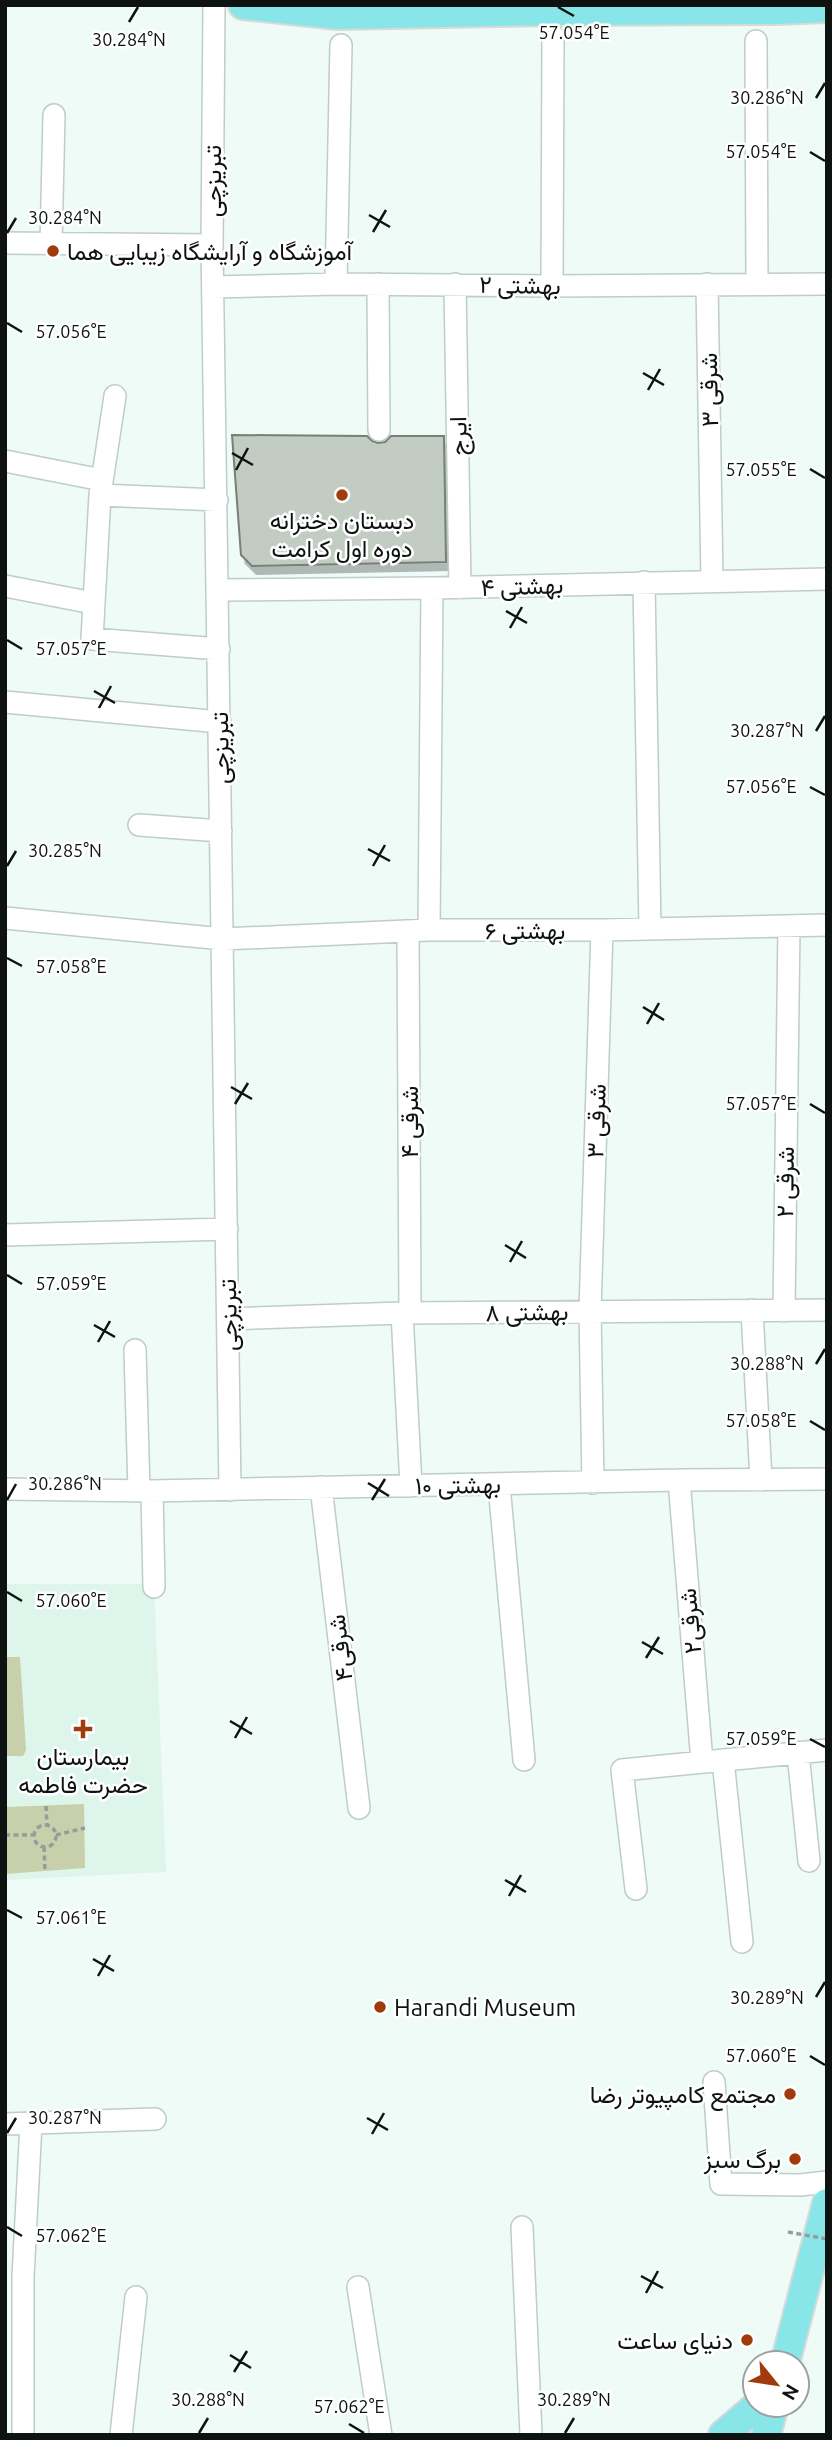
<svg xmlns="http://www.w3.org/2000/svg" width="832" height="2440" font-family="Ubuntu,Vazirmatn,sans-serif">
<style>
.built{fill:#def5ec}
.green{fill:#c7d0ab}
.building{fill:#c3ccc3;stroke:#777f77;stroke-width:2;filter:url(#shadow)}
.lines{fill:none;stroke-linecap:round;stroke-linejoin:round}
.minor-casing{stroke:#bfcdc8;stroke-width:24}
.major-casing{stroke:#d8d9d9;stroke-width:32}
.path{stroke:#939d99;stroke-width:3.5;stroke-dasharray:5 3.5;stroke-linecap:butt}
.minor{stroke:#fff;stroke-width:21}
.major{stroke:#88e6e9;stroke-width:28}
.path-bridge{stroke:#939d99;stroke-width:3.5;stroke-dasharray:5 3.5;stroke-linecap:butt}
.ticks{fill:none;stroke:#0e1311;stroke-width:2.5}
.poi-dot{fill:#a03b0c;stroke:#fff;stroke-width:2.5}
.labels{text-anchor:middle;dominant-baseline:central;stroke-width:5;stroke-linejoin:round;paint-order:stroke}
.street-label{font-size:24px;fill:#0e1311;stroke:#fff}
.poi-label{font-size:24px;fill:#0e1311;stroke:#fff;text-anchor:end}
.ticks-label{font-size:18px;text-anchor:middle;fill:#0e1311;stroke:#fff;stroke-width:5;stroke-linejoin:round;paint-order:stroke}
</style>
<defs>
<filter id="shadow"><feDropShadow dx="4.5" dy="8" stdDeviation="0" flood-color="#0004"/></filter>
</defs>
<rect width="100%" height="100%" fill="#eefbf6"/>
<path class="built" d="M5 1584H154L166 1872 5 1880Z"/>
<path class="green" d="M5 1657H20L26 1750 23 1756H5Z
M5 1797 7 1807 84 1804 85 1868 5 1874Z"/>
<path class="building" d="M232 435 367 436 372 441 378 443 385 442 391 436H444L446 562 252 566 241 555Z"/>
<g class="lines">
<g class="minor-casing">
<path id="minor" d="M214 5 212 245 230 1490
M756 41 757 284
M5 243 212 245
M51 244 54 115
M336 284 341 45
M378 284 379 430
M455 284 460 588
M707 284 712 580
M552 286 553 36
M213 287 336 284 552 286 827 284
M115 396 100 495 92 639 219 649
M5 461 102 480
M100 495 217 500
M644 582 650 929
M5 586 93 603
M218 590 432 588 827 579
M5 702 220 722
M139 825 221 831
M5 918 223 939 429 930H602L827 925
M429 930 432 588
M408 931 410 1313
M5 1235 227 1229
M752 1310 761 1480
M784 1311 789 926
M402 1313 411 1486
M228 1319 402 1313 827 1310
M135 1350 139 1491
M679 1480 702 1762
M593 1483 590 1311 602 930
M499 1485 524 1760
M321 1487 359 1808
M5 1489 152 1491 679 1480 827 1479
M152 1491 154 1587
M798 1753 809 1861
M723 1760 742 1942
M636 1889 622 1770 827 1750
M714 2082 721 2184 800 2185 827 2182
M5 2124 155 2119
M522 2227 531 2435
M358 2287 381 2435
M23 2435V2277L31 2123
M121 2435 136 2297"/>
</g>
<g class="major-casing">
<path id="major" d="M243 5 338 15 553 11 776 10 827 8
M785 2363 827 2203
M723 2435 758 2405
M766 2435 774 2405"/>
</g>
<path class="path" d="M46 1806 47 1825
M34 1836a11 11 0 1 1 22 0a11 11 0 1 1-22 0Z
M5 1835H33
M56 1835 85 1828
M44 1847 45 1871"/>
<use href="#minor" class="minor"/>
<use href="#major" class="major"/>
<path class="path-bridge" d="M788 2232 827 2239"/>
</g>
<path class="ticks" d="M558 7 574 16M129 22 138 7M816 98 825 83M810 152 825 161M369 215 390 227M373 232 386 210M7 233 16 218M7 323 22 332M643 373 664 385M648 390 660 369M232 453 253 465M810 469 825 478M236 470 248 448M506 611 527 623M510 628 522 607M7 640 22 649M94 691 115 703M99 708 111 686M816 731 825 716M810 787 825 795M368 849 390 861M7 866 16 851M373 866 385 845M7 958 22 966M643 1007 664 1020M647 1024 659 1003M231 1087 252 1099M235 1104 248 1083M810 1104 825 1113M505 1245 526 1258M510 1262 522 1241M7 1275 22 1284M94 1325 115 1337M98 1342 110 1321M816 1364 825 1349M810 1421 825 1430M368 1483 389 1496M7 1500 16 1484M372 1500 385 1479M7 1592 22 1601M642 1642 663 1654M646 1658 659 1637M230 1721 252 1734M235 1738 247 1717M810 1739 825 1747M505 1880 526 1892M509 1896 521 1875M7 1910 22 1918M93 1959 114 1971M98 1976 110 1955M816 1997 825 1982M810 2056 825 2065M367 2118 388 2130M7 2133 16 2118M372 2134 384 2113M7 2227 22 2236M641 2276 663 2288M646 2293 658 2271M230 2355 251 2368M234 2372 247 2351M349 2424 364 2433M199 2433 208 2418M565 2433 574 2418"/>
<g class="poi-dot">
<circle cx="53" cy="251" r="7"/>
<circle cx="342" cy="495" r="7"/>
<path d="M79.5 1718.5h7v7h7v7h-7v7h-7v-7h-7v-7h7z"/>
<circle cx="380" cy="2007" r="7"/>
<circle cx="790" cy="2094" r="7"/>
<circle cx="795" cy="2159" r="7"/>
<circle cx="747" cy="2340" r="7"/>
</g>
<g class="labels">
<g class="street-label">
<text transform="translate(212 181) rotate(-90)">تبریزچی</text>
<text transform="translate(520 285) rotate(1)">بهشتی ۲</text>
<text transform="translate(709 390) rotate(-91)">۳ شرقی</text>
<text transform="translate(458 436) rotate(-91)">ایرج</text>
<text transform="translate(522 586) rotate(-2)">بهشتی ۴</text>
<text transform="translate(220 748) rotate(-91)">تبریزچی</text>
<text x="525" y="930">بهشتی ۶</text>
<text transform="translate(596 1121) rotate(-88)">شرقی ۳</text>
<text transform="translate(409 1122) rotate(-90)">شرقی ۴</text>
<text transform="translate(785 1182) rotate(-89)">شرقی ۲</text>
<text transform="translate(527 1312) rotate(-1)">بهشتی ۸</text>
<text transform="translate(228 1315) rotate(-91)">تبریزچی</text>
<text transform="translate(458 1485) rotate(-1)">بهشتی ۱۰</text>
<text transform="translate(690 1621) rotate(-95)">شرقی۲</text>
<text transform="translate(340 1648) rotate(-97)">شرقی۴</text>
</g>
<g class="poi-label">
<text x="67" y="251" text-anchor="start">آموزشگاه و آرایشگاه زیبایی هما</text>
<text x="342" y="520" text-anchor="middle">دبستان دخترانه<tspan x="342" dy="28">دوره اول کرامت</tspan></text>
<text x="83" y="1756" text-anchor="middle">بیمارستان<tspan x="83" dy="28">حضرت فاطمه</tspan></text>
<text x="394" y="2007" text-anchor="start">Harandi Museum</text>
<text x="776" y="2094">مجتمع کامپیوتر رضا</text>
<text x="781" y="2159">برگ سبز</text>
<text x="733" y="2340">دنیای ساعت</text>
</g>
</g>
<g class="ticks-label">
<text x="574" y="39">57.054°E</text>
<text x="129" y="46">30.284°N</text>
<text x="767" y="104">30.286°N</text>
<text x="761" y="158">57.054°E</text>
<text x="65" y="224">30.284°N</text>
<text x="71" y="338">57.056°E</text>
<text x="761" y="476">57.055°E</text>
<text x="71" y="655">57.057°E</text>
<text x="767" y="737">30.287°N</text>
<text x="761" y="793">57.056°E</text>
<text x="65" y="857">30.285°N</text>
<text x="71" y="973">57.058°E</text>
<text x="761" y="1110">57.057°E</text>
<text x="71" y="1290">57.059°E</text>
<text x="767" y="1370">30.288°N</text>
<text x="761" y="1427">57.058°E</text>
<text x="65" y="1490">30.286°N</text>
<text x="71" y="1607">57.060°E</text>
<text x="761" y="1745">57.059°E</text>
<text x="71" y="1924">57.061°E</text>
<text x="767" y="2004">30.289°N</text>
<text x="761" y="2062">57.060°E</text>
<text x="65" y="2124">30.287°N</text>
<text x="71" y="2242">57.062°E</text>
<text x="208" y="2406">30.288°N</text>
<text x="574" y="2406">30.289°N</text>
<text x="349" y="2413">57.062°E</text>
</g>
<rect width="832" height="2440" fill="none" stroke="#0e1311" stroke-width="14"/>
<g transform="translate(776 2384) rotate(120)"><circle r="33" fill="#ffffff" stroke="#9fa1a0" stroke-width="2"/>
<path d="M0-5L12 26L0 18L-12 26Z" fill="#a03b0c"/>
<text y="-10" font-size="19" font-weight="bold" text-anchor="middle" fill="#0e1311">N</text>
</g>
</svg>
